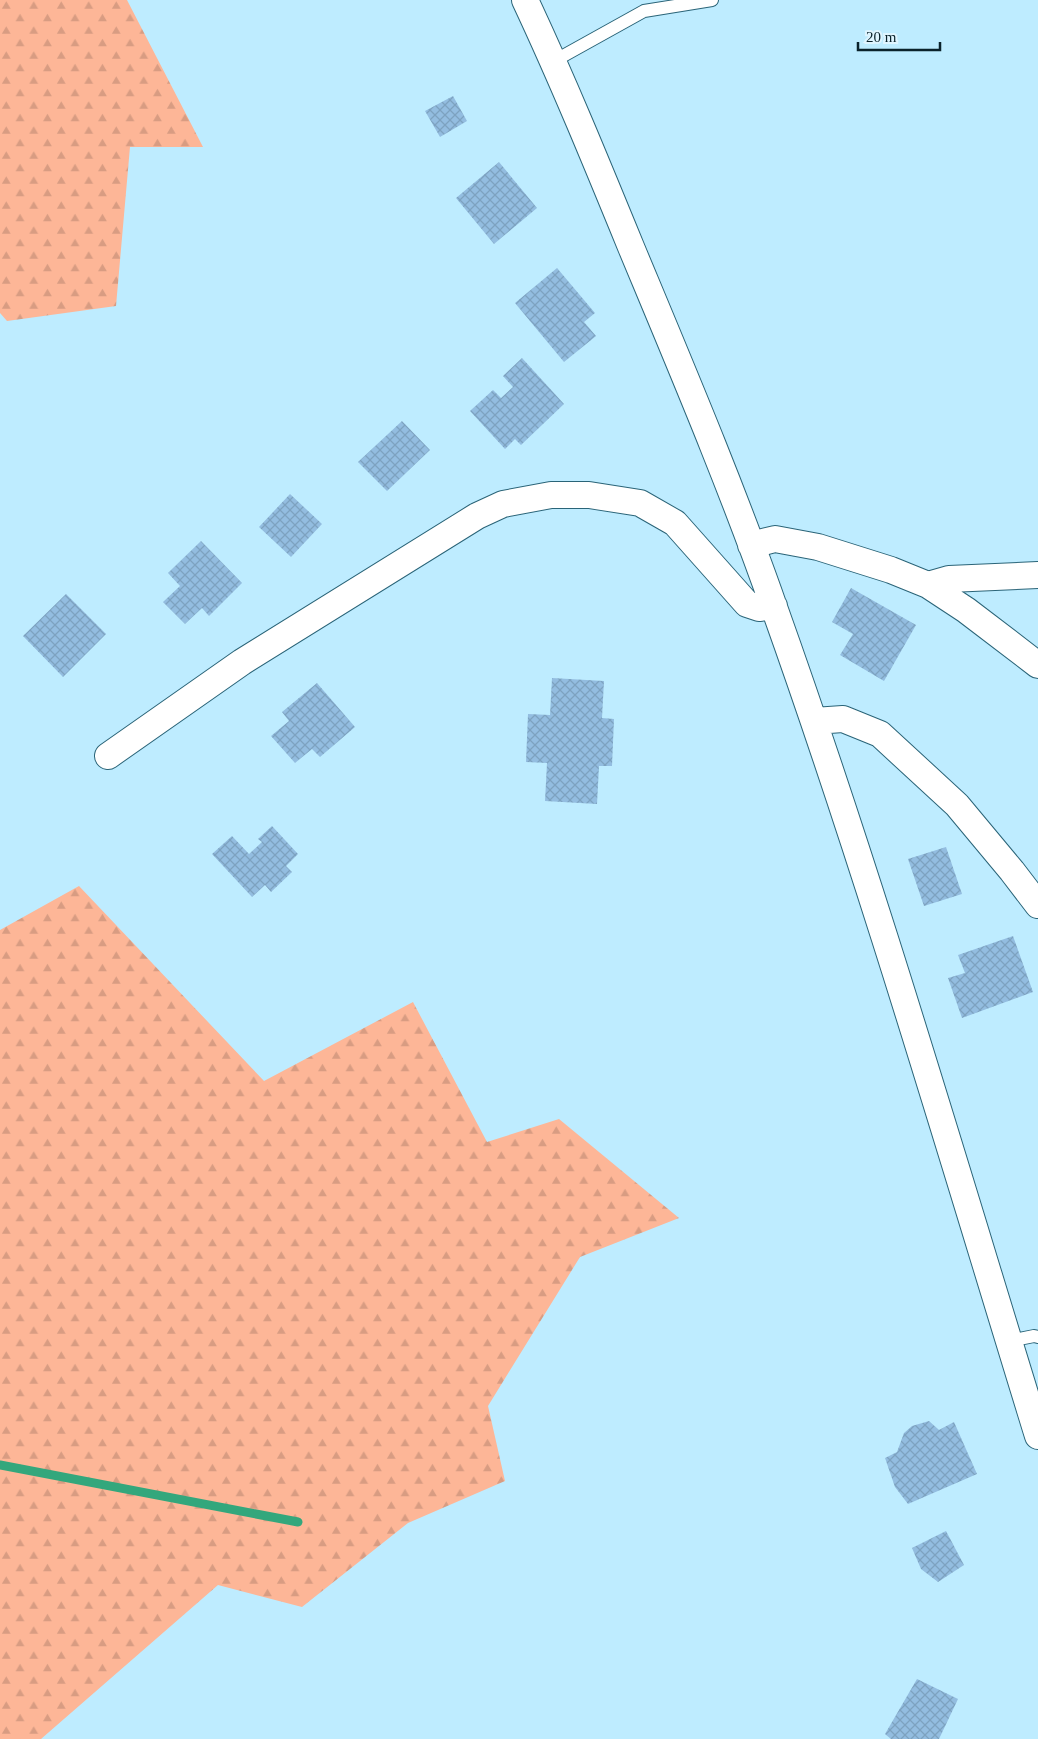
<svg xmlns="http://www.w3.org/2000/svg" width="1038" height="1739" font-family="'Times New Roman',serif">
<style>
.forest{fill:url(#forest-firs)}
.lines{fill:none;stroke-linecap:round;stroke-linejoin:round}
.stream{stroke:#33a77c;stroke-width:9}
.building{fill:url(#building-cross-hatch)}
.lane-casing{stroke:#2a6478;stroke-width:14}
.street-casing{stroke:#2a6478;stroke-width:28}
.lane{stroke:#fff;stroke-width:12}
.street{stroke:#fff;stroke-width:26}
</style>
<defs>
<pattern id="forest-firs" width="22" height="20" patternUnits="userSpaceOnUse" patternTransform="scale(1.25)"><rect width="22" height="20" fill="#fdb697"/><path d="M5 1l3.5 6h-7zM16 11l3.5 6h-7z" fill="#d89c82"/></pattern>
<pattern id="building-cross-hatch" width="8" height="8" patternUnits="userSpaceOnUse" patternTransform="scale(1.25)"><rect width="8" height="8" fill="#93bde0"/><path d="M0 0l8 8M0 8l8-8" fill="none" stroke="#7da2c0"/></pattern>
</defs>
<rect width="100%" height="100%" fill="#beecff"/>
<path class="forest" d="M0 0H127L203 147H130L116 306 7 321 0 313Z
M79 886 264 1081 413 1002 487 1142 559 1119 679 1218 580 1257 488 1406 505 1481 408 1523 302 1607 218 1585 41 1739H0V930Z"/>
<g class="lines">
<path class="stream" d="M0 1465 298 1522"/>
</g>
<path class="building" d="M453 96 467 121 440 137 425 111Z
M499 162 537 208 494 244 456 198Z
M557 268 595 313 584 322 596 336 564 362 515 303Z
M522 358 564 404 521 445 515 439 505 449 470 411 493 390 501 398 513 387 503 376Z
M402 421 430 450 387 491 358 462Z
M290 494 322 524 291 557 259 527Z
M201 541 242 583 209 616 202 608 185 624 163 602 180 586 168 573Z
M851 588 916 625 884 681 840 655 853 634 832 622Z
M66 594 106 634 63 677 23 636Z
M552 678 604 681 602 718 614 719 612 766H599L597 804 545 801 547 763 526 762 528 714 550 715Z
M317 683 355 727 320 757 312 749 295 763 271 736 289 721 282 712Z
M272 826 298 854 286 866 292 872 271 892 265 885 252 897 212 854 232 836 249 854 262 842 258 839Z
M946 847 962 894 924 906 908 859Z
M1013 936 1033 992 962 1018 948 978 965 973 958 955Z
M929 1421 939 1430 954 1422 977 1474 908 1504 895 1487 885 1458 897 1452 904 1433 912 1426Z
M946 1531 964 1565 938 1582 921 1569 912 1548Z
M917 1679 958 1699 939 1739H891L885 1734Z"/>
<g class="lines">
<g class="lane-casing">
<path id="lane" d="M554 61 644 11 712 0
M1009 1341 1034 1336 1038 1337"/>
</g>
<g class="street-casing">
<path id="street" d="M525 0C563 81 597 164 631 247 681 367 732 487 775 610 872 882 953 1160 1038 1436
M751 545 775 539 818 547 891 570 928 585 966 610 1038 665
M928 585 949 579 1038 575
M814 721 843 719 880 734 957 805 1012 871 1038 905
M108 756 242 662 477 516 503 504 551 495H589L640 503 675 523 747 604 759 608 774 606"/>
</g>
<use href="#lane" class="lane"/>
<use href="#street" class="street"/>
</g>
<path d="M858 42v8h82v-8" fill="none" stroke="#0a222b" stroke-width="2.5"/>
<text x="866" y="42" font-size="15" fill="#0a222b" stroke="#dff5ff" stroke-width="4" paint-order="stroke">20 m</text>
</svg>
